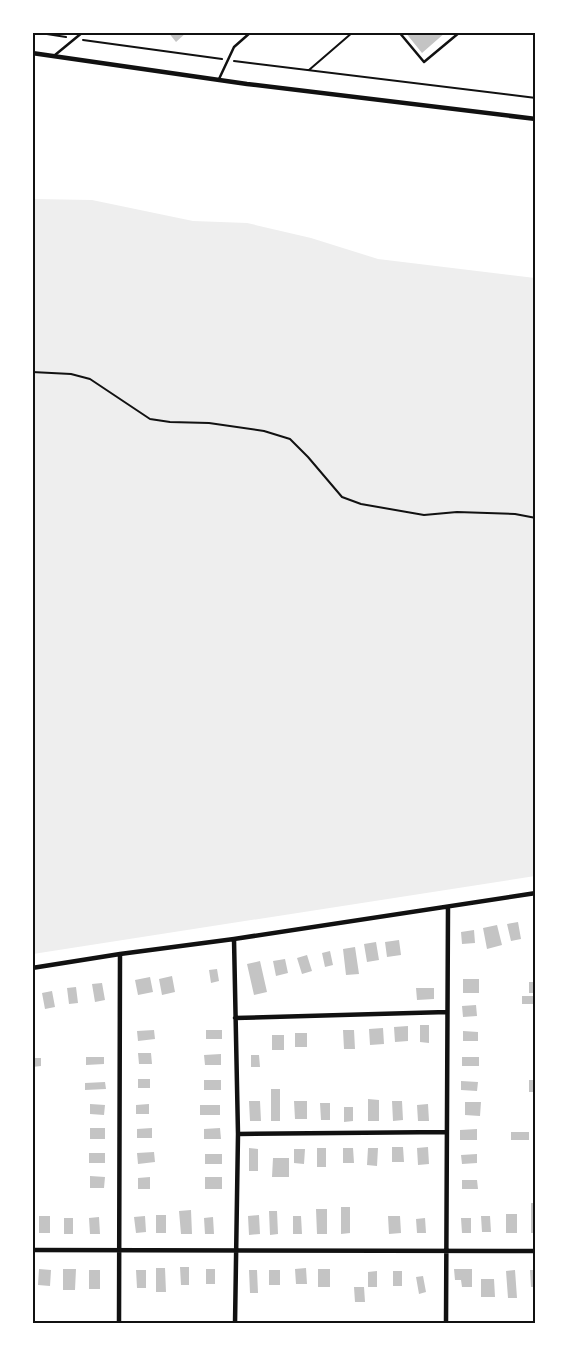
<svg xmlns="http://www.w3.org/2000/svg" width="568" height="1356" font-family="'IBM Plex Sans',sans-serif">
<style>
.green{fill:#eee}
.building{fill:#c4c4c4}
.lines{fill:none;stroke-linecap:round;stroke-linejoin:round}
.path{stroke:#111;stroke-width:2}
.service{stroke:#111;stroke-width:2.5}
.minor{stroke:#111;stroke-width:4.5}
.neatline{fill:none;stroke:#111;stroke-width:2}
</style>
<rect width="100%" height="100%" fill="#fff"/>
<path class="green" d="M33 199 92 200 193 221 247 223 311 238 378 259 535 278V876L33 954Z"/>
<path class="building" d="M168 32H187L176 42Z
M405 32H446L422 53Z
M518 922 521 939 511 941 507 924Z
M497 925 502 945 487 949 483 928Z
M474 930 475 943 462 944 461 932Z
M399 940 401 955 387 957 385 942Z
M376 942 379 960 367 962 364 944Z
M355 947 359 974 346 975 343 949Z
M330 951 333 965 325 967 322 953Z
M307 955 312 971 302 974 297 958Z
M285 959 288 973 276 976 273 961Z
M260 961 267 992 254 995 247 964Z
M217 969 219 981 211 983 209 970Z
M172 976 175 992 162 995 159 979Z
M150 977 153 992 138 995 135 980Z
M463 979H479V993H463Z
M529 982H536V993H529Z
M102 983 105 1000 95 1002 92 984Z
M76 987 78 1003 69 1004 67 988Z
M416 988H434V999L417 1000Z
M52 991 55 1007 45 1009 42 993Z
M522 996H536V1004H522Z
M476 1005 477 1016 463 1017 462 1006Z
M420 1025H429V1043L420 1042Z
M408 1026V1041L395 1042 394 1027Z
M383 1028 384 1044 370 1045 369 1029Z
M154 1030 155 1039 138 1041 137 1031Z
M206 1030H222V1039H206Z
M343 1030H354L355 1049H344Z
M463 1031 478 1032V1041H463Z
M295 1033H307V1047H295Z
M272 1035H284V1050H272Z
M138 1053H151L152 1064H139Z
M221 1054V1065H205L204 1055Z
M251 1055H259L260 1067H251Z
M86 1057H104V1064L86 1065Z
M462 1057H479V1066H462Z
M32 1058H41V1066L32 1067Z
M138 1079H150V1088H138Z
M204 1080H221V1090H204Z
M529 1080H536V1092H529Z
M461 1081 478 1082 477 1091 461 1090Z
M105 1082 106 1089 85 1090V1083Z
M271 1089H280V1121H271Z
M368 1099 379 1100V1121H368Z
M249 1101H260L261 1121H250Z
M294 1101H307V1119H295Z
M392 1101H402L403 1120 393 1121Z
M465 1102H481L480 1116 465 1115Z
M320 1103H330V1120H321Z
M90 1104 105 1105 104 1115 90 1114Z
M149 1104V1114H136V1105Z
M428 1104 429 1121H418L417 1105Z
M200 1105H220V1115H200Z
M344 1107H353V1121L344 1122Z
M90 1128H105V1139H90Z
M152 1128V1138H137V1129Z
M220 1128 221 1139H204V1129Z
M477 1129V1140H460V1130Z
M511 1132H529V1140H511Z
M392 1147H403L404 1162H392Z
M428 1147 429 1164 418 1165 417 1148Z
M249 1148 258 1149V1171H249Z
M317 1148H326V1167H317Z
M343 1148H353L354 1163H343Z
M368 1148H378L377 1166 367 1165Z
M294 1149H305L304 1164 294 1163Z
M154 1152 155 1162 138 1164 137 1153Z
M89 1153H105V1163H89Z
M205 1154H222V1164H205Z
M477 1154V1163L462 1164 461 1155Z
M273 1158H289V1177H272Z
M90 1176 105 1177 104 1188H90Z
M150 1177V1189H138V1178Z
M205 1177H222V1189H205Z
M462 1180H477L478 1189H462Z
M531 1203H536V1233H531Z
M341 1207H350V1233L341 1234Z
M316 1209H327V1234H317Z
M191 1210 192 1234H181L179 1211Z
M269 1211H277L278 1234 270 1235Z
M506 1214H517V1233H506Z
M156 1215H166V1233H156Z
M259 1215 260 1234 249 1235 248 1216Z
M39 1216H50V1233H39Z
M145 1216 146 1232 136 1233 134 1217Z
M293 1216H301L302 1234H293Z
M388 1216H400L401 1233 389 1234Z
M481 1216H490L491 1232H482Z
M99 1217 100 1234H90L89 1218Z
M213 1217 214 1234H205L204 1218Z
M64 1218H73V1234H64Z
M425 1218 426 1233H417L416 1219Z
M461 1218H471V1233H462Z
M180 1267H189V1285H181Z
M156 1268H165L166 1292H156Z
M306 1268 307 1284H296L295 1269Z
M39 1269 51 1270 50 1286 38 1285Z
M63 1269H76L75 1290H63Z
M206 1269H215V1284H206Z
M318 1269H330V1287H318Z
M454 1269H472V1287H462L461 1280H455Z
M89 1270H100V1289H89Z
M136 1270H146V1288H137Z
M249 1270H257L258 1293H250Z
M269 1270H280V1285H269Z
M515 1270 517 1298H508L506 1271Z
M530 1270H536V1287H531Z
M377 1271V1287H368V1272Z
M393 1271H402V1286H393Z
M423 1276 426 1292 419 1294 416 1277Z
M481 1279H494L495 1297H481Z
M354 1287H364L365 1302H355Z"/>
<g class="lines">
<path class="path" d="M34 32 66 37
M83 40 222 59
M234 61 536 98
M309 70 353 32
M32 372 71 374 90 379 150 419 170 422 209 423 264 431 290 439 308 457 342 497 361 504 424 515 457 512 515 514 536 518"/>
<path class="service" d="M399 32 424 62 460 32
M55 55 83 32
M219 79 234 47 251 32"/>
<path class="minor" d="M32 53 247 84 536 119
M234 939 238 1134 235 1324
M32 968 120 954 234 939 536 893
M235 1018 447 1012
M238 1134 447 1132
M32 1250 536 1251
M119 1324 120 954
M446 1324 448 907"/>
</g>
<rect width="568" height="1356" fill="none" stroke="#ffffff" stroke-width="68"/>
<rect x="34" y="34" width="500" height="1288" class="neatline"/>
</svg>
